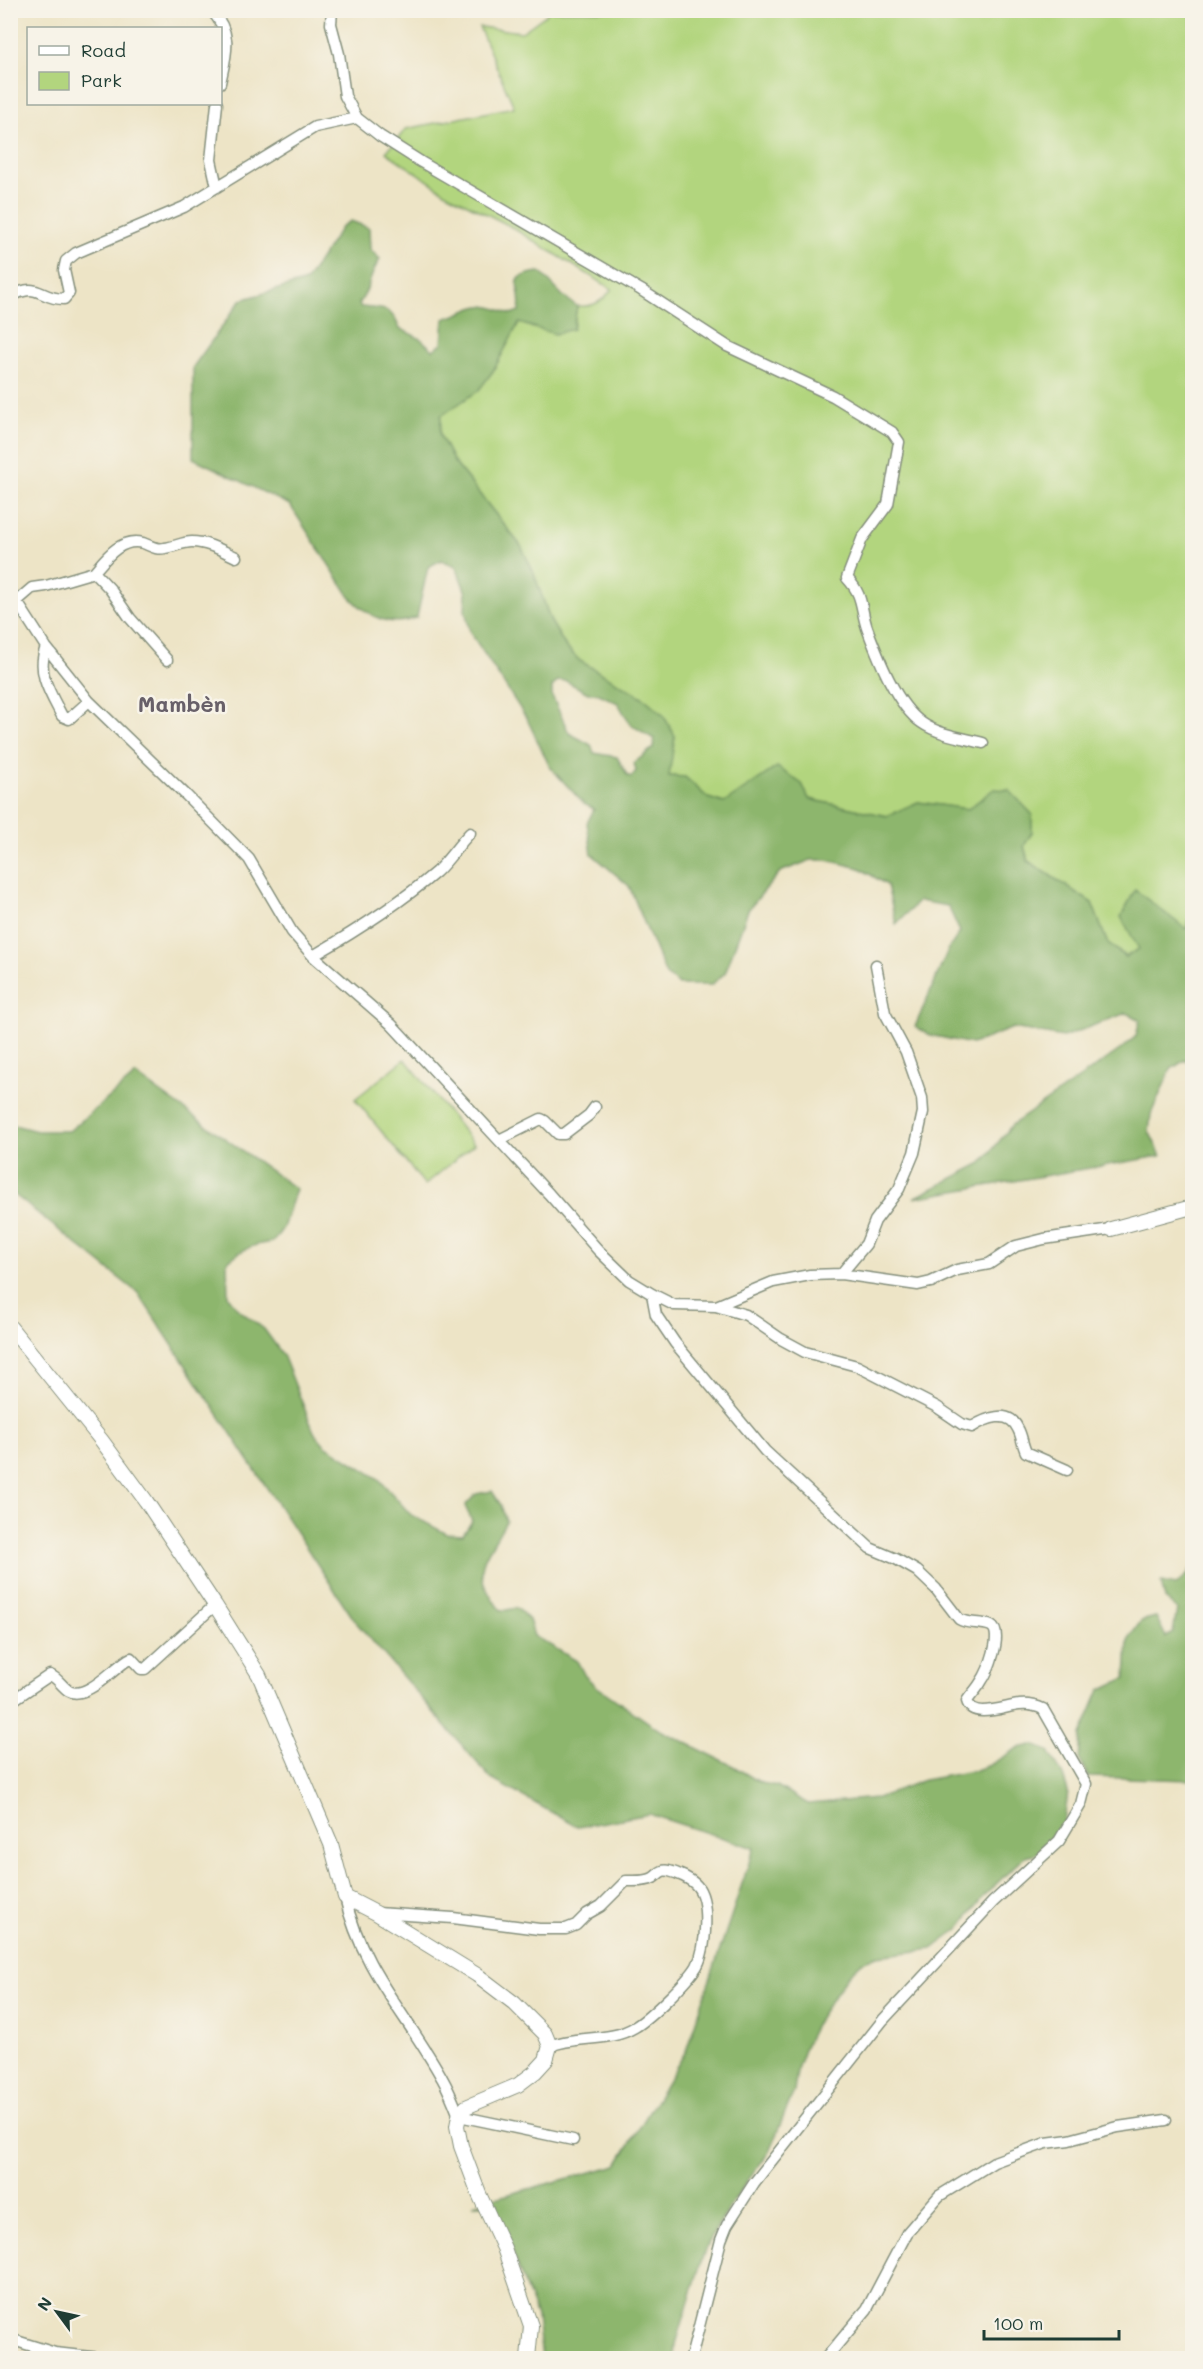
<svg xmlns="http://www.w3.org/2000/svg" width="1203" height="2369" font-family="Mali,sans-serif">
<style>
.green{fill:#b2d57e;stroke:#688959;stroke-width:1.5}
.forest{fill:#8db66d;stroke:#567a50;stroke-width:1.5;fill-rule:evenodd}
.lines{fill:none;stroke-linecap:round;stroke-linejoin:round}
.minor-casing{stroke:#86907d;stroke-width:13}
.tertiary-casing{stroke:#86907d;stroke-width:16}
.minor{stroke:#fff;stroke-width:10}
.tertiary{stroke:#fff;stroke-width:14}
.labels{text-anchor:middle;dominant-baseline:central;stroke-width:5;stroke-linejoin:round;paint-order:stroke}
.quarter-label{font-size:22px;font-weight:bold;fill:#686069;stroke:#f7f3e8}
</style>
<rect width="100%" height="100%" fill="#f7f3e8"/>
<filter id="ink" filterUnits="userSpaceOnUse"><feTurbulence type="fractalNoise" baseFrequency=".0167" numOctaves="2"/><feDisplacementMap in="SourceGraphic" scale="12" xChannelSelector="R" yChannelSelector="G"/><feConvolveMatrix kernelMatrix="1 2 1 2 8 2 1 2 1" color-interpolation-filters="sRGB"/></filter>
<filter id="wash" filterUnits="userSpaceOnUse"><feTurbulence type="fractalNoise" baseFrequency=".008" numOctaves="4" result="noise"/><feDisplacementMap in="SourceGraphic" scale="24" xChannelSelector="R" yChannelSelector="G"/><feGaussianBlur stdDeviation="1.35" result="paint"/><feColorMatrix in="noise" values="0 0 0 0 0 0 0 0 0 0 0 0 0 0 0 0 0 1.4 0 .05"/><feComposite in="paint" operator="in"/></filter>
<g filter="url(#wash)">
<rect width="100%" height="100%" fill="#ede4c6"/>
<path class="green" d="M547 11H1192V912L1186 929 1126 957 1107 942 1092 903 1028 861 1024 846 1032 832 994 789 968 809 918 802 887 816 809 799 802 784 724 803 708 798 685 777 668 776 675 736 663 715 644 698 580 661 566 647 551 622 533 571 521 546 454 462 440 435 441 416 479 389 493 371 519 322 533 328 573 329 577 306C593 308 603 301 612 289L508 225 448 194 386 152 406 129 514 107 479 27 522 32 547 14Z
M405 1059 474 1144 425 1185 355 1099Z"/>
<path class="forest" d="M351 221 369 228 370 249 380 259C369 275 371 287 359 304L361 307C381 309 392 306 399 328L421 339 433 350 442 343 444 319C479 308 473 299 511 314L519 311C524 287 503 276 540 272L564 297 577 306 573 329 555 334 519 323 493 371 479 390 441 416 440 435 454 462 521 546 533 571 551 622 566 647 580 661 644 698 663 715 675 736 669 776 685 777 708 798 724 803 777 767 802 784 809 799 887 816 918 802 968 809 994 789 1009 790 1032 814V832L1024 846 1028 861 1092 903 1107 942 1125 957 1139 949 1121 917 1135 890 1186 929 1192 912V1064L1185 1060 1171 1069 1151 1114 1149 1131 1161 1156 914 1198 982 1163 1012 1125 1124 1047 1136 1036 1140 1020 1126 1013 1063 1037 1013 1028 972 1044 930 1035 915 1027 948 950 960 932 948 906 919 901 896 924 887 885 860 868 827 860H811L780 872 748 910 725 973 711 985H679L666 975 629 886 592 854 587 823 594 809 584 804 550 767 527 719 470 632 465 610 466 593 456 566 441 560 428 567 417 617C390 629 369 617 350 597L290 505 193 458V367L241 300 306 281 342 226ZM558 681H566L588 693H597L618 703 630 724 654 739 653 748 634 763 636 771 631 777 627 775 617 757 594 753 591 745 569 733 552 696V687Z
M136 1075 296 1189 283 1228 273 1242C254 1244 242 1249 227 1262L228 1296 238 1309 264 1329 283 1355 314 1432 325 1445 379 1479 411 1515 447 1534 463 1535 472 1521 465 1506 476 1494 492 1491 501 1505 506 1521C483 1563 468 1569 501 1611L517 1608 529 1620 534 1636 577 1661 585 1676 596 1686 658 1729 733 1766 761 1783 777 1786 808 1804 877 1798 924 1780 973 1771 990 1765 1018 1748 1033 1745 1049 1751 1063 1776 1068 1792 1064 1822 1052 1844 1038 1853 1025 1856 985 1895 960 1928 932 1949 877 1956 862 1962 849 1974 820 2016 808 2039 798 2066 794 2091 769 2152 733 2201 705 2249 676 2344 675 2358H542L537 2317 494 2203 473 2204 617 2165 686 2051 754 1848 649 1814 578 1827 491 1779 355 1621 138 1293 11 1192 10 1124 37 1131H69Z
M1192 1566V1780L1089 1777 1079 1759 1081 1735 1100 1690 1126 1678 1128 1640 1141 1621 1156 1617 1166 1637 1173 1633 1177 1609 1165 1599 1161 1582 1176 1585 1188 1574Z"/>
</g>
<g filter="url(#ink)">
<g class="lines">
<g class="minor-casing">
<path id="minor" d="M211 10C234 34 226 54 220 83
M332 10 331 24 339 54 345 96 357 118
M217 187 211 160 217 104
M10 297C39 280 38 299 64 299L69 293 64 270 66 261 76 253 184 207 315 127 357 118 380 136 421 162 641 290 727 346 833 396 892 432 899 442 888 504 862 539 847 578C864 596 860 607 867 628 878 657 896 705 922 723 939 735 964 738 983 743
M94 572C106 558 121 537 143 543 151 546 156 550 165 548 174 547 183 542 192 542 207 542 223 551 236 557
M10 591 46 647 89 701 186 795 249 859 292 932 313 956 391 1024 549 1194 598 1250 629 1280 652 1294 674 1305 716 1306 773 1282 810 1275 841 1274 918 1285 931 1282 957 1270 989 1264 1016 1246 1044 1239 1111 1229
M10 607 32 588 46 586 94 572 110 589 130 618 167 660
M46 647C36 672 50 693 62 716L69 719 89 701
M313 956C356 931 399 904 436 872 449 860 458 845 470 833
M499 1140 541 1119 545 1121 558 1134H564L589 1115 595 1107
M841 1274 866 1244 875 1221 899 1189 914 1153 923 1112 922 1098 906 1052 885 1013 876 965
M652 1294 656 1315 675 1343 765 1451 870 1548 896 1559 917 1571 936 1589 959 1619C968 1625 981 1621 991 1626 1004 1633 988 1672 981 1682 977 1689 971 1695 967 1701 972 1720 1006 1706 1019 1705 1028 1704 1035 1705 1043 1709L1086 1784 1081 1804 1059 1841 993 1902 883 2020 754 2183 727 2225 721 2240 691 2358
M716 1306 746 1315 781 1339 805 1352 857 1366 937 1407 962 1424 972 1427C985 1419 1009 1408 1018 1429 1022 1436 1022 1444 1026 1452L1067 1470
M10 1702 50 1675C58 1678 61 1686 69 1691 87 1701 116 1665 131 1658L141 1669H145L215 1605
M345 1897C361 1969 408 2016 442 2078 449 2090 454 2103 459 2116L573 2140
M377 1913 453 1918 539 1929H566L576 1925 587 1914 601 1906 626 1881C634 1881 646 1882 653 1878 659 1874 661 1869 669 1871 678 1873 691 1879 697 1886 710 1901 706 1949 697 1966 688 1981 650 2018 635 2027 609 2043 577 2035 550 2046
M10 2339 55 2353 100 2358
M826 2358 867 2309 907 2233 939 2196 994 2162 1046 2143 1069 2140 1118 2127 1166 2120"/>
</g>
<g class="tertiary-casing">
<path id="tertiary" d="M1111 1229 1192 1207
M10 1327 102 1441 146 1501 215 1605 259 1675 331 1844 345 1897 376 1913 477 1975 514 2003 545 2034 550 2046 546 2060 535 2072 518 2085 466 2107 459 2116 457 2126 461 2146 479 2194 504 2248 531 2326 528 2358"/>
</g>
<use href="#minor" class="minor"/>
<use href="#tertiary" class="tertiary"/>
</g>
</g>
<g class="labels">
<g class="quarter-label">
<text x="182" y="703">Mambèn</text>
</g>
</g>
<rect width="1203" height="2369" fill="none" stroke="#f7f3e8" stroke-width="36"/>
<rect x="27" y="27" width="195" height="78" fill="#f7f3e8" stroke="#a1aaa0" stroke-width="1.5"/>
<rect x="39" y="46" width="30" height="9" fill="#ffffff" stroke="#a1aaa0" stroke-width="1.5"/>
<text x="81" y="57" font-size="18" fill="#1f3d34">Road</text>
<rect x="39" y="72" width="30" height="18" fill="#b2d57e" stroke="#a1aaa0" stroke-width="1.5"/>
<text x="81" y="87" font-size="18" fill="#1f3d34">Park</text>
<g transform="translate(57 2312) rotate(303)" stroke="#f7f3e8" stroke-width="4.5" paint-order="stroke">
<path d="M0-4.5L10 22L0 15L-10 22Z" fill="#1f3d34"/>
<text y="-9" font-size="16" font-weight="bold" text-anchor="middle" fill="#1f3d34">N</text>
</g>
<path d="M984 2330v9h135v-9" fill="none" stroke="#1f3d34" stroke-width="3"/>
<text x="993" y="2330" font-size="18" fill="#1f3d34" stroke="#f7f3e8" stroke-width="4.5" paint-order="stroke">100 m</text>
</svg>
